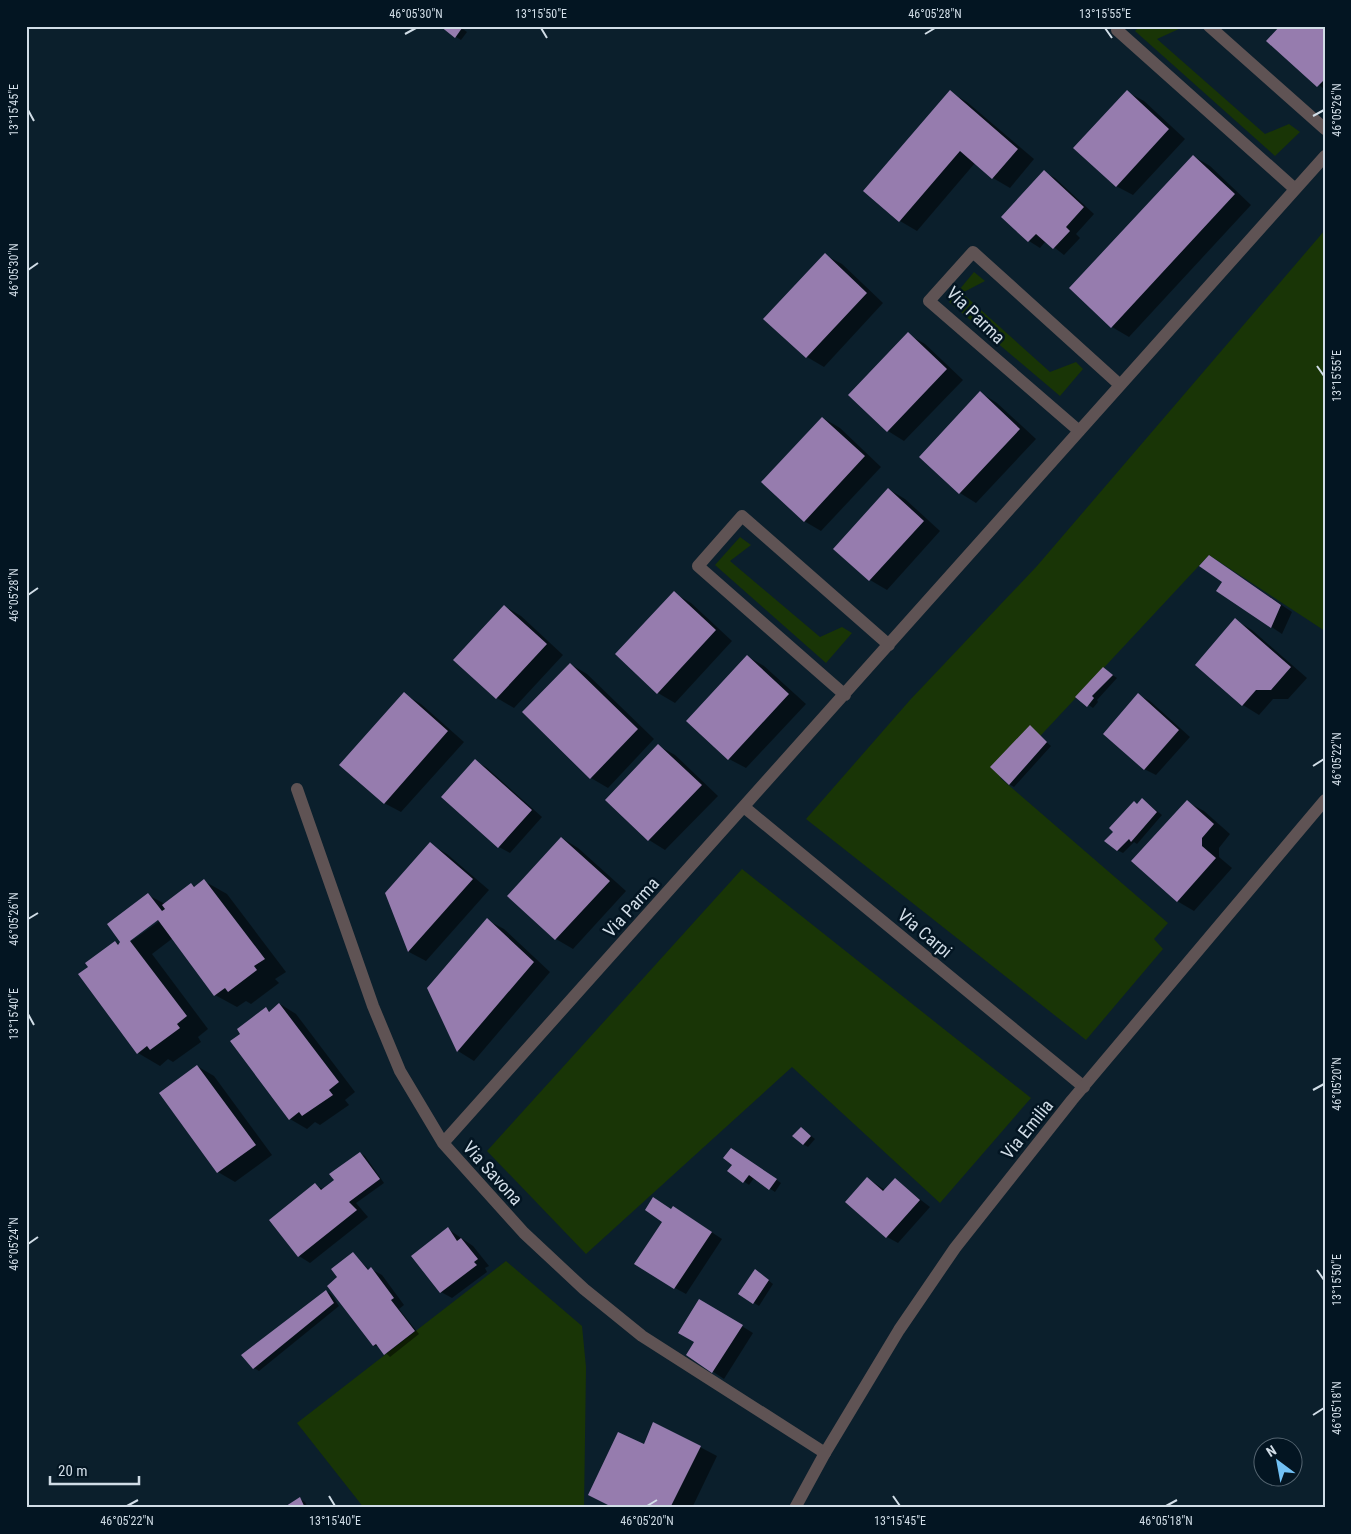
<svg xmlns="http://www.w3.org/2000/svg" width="1351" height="1534" font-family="'Roboto Condensed',sans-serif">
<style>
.green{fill:#193506}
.shadow{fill:#0007;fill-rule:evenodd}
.building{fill:#967cae}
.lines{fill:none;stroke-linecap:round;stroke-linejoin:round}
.minor{stroke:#5f5354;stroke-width:12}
.tertiary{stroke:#5f5354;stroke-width:12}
.ticks{fill:none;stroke:#d1dde7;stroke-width:2}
.labels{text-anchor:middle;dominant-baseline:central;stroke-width:5;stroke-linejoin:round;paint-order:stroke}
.street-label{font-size:18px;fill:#d1dde7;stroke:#031522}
.neatline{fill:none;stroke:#d1dde7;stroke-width:2}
.ticks-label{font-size:12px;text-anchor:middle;fill:#d1dde7}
</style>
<rect width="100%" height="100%" fill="#0b1f2c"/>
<path class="green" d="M1140 26H1179L1181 28 1157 39 1265 134 1289 124 1300 132 1275 156 1135 31Z
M1325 230V631L1209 555 1001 778 998 776 1168 923 1154 939 1163 949 1086 1040 806 819 910 700 1037 566Z
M974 272 985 281 962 293 1050 372 1076 362 1083 369 1060 396 949 302Z
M740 537 751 545 730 561 820 637 842 627 852 633 826 663 715 565Z
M742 869 1031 1098 940 1203 792 1067 586 1254 487 1151Z
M506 1261 582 1326 586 1367 584 1508H364L297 1423Z"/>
<path class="shadow" d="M459 26 467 32 461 40 456 37Z
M1325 26V90L1268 41Z
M950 92 967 102 1034 159 1010 188 993 178 975 163 917 231 900 221Z
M1127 92 1144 101 1185 139 1133 195 1116 186Z
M1193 156 1210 166 1251 205 1129 337 1112 327Z
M1044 172 1055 178 1094 214 1076 234 1080 238 1064 255 1046 241 1040 248 1029 241 1003 217Z
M825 255 842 264 883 303 824 367 807 357 765 319Z
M908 334 925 344 963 380 904 441 888 431Z
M981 393 997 403 1036 439 976 503 960 493 921 457Z
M823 418 840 428 881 467 821 531 804 521Z
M888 489 905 499 940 531 887 590 870 580 834 549Z
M1220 563 1292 612 1282 634 1218 591 1224 582Z
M674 593 691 603 732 641 675 703 658 693 617 654Z
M504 606 521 616 563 655 514 708 497 698 455 660Z
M1235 620 1252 630 1307 678 1288 699H1273L1259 715 1243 705Z
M747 656 764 666 806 704 746 768 729 759Z
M570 664 587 674 654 739 608 788 591 778 523 712Z
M1108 672 1117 678 1097 700 1098 702 1093 708 1077 697Z
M404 694 421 704 464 742 401 812 384 803Z
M1139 695 1150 701 1190 737 1156 775 1144 769Z
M1030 727 1051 746 1014 787 1009 784Z
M659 746 675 755 718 796 665 850 649 840Z
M475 761 486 767 542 817 510 853 499 847Z
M1142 799 1162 815 1137 844 1134 842 1123 853 1117 850Z
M1187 802 1204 811 1230 834 1219 848V857L1232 868 1194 911 1177 901Z
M562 838 578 848 626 891 573 949 556 939 509 896Z
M430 844 447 854 489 890 426 961 409 952 386 893Z
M204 881 227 894 286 972 275 979 279 983 251 1004 246 1001 237 1007 215 995 173 938 152 954 208 1029 198 1037 201 1042 173 1062 168 1059 160 1066 138 1053 90 968 115 942 119 944 148 895 165 904 191 884 196 887ZM163 916 164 918 130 942V939Z
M487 920 504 929 550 972 474 1061 458 1051Z
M280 1004 296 1014 355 1092 345 1100 349 1105 320 1125 315 1122 307 1129 290 1119 232 1041 242 1034 266 1009 271 1012Z
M197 1066 214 1076 272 1155 235 1182 218 1172Z
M801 1128 815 1139 808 1147 803 1144Z
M736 1152 781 1183 775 1192 754 1178 749 1185 729 1171 734 1164Z
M360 1153 365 1156 384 1183 356 1203 368 1217 310 1263 299 1256 271 1220 316 1185 324 1190 336 1181Z
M867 1178 885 1190 895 1180 930 1207 898 1243 887 1237 847 1202Z
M671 1211 684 1214 722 1239 686 1294 675 1288 664 1222Z
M448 1229 473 1246 489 1266 485 1268 487 1272 452 1298 441 1292Z
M353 1253 369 1270 371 1269 382 1275 404 1305 399 1309 419 1334 390 1357 380 1347 373 1345Z
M760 1274 773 1284 759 1306 740 1294Z
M326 1291 331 1294 339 1306 259 1371 254 1368Z
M711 1307 753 1333 724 1379 688 1355 696 1342Z
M644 1445 700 1447 717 1456 692 1508H614Z
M300 1499 305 1502 308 1508H285Z"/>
<path class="building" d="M440 26H460L462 28 455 38Z
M1280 26H1325V79L1317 87 1266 41Z
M950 90 1018 149 992 179 960 151 899 222 863 191Z
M1127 90 1169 129 1116 187 1073 148Z
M1193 155 1235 194 1111 328 1069 288Z
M1044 170 1084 207 1066 227 1070 231 1053 249 1036 234 1028 242 1001 217Z
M825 253 867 293 806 358 763 319Z
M908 332 947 369 887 432 848 395Z
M980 391 1020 429 959 494 919 457Z
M822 417 865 456 804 522 761 482Z
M888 488 924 521 869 581 833 549Z
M1209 555 1281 605 1271 628 1216 591 1222 582 1199 566Z
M674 591 716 630 657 694 615 654Z
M504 605 547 644 496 699 453 660Z
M1235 618 1291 667 1271 690H1256L1242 706 1195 665Z
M747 655 789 694 728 760 686 721Z
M570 663 638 729 590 779 522 712Z
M1103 667 1113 675 1092 696 1094 698 1087 707 1075 697Z
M404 692 448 731 384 804 339 765Z
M1138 693 1179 730 1144 770 1103 734Z
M1030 725 1047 742 1009 785 990 767Z
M658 744 702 785 648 841 605 800Z
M475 759 532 810 498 848 441 797Z
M1142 798 1157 812 1131 842 1129 839 1117 851 1104 841 1113 832 1109 828 1134 801 1137 804Z
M1187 800 1214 824 1202 838V846L1216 858 1177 902 1131 861Z
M561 837 610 881 555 940 507 896Z
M430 842 473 879 408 952 385 893Z
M204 879 265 959 254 966 257 970 228 992 225 988 214 996 158 920 130 941 187 1016 177 1024 180 1028 150 1050 147 1046 137 1054 78 974 88 967 85 963 115 941 118 945 120 942 107 924 148 893 162 911 165 909 162 905 191 883 194 887Z
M487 918 534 962 457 1052 427 988Z
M279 1003 339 1082 329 1090 333 1095 302 1116 299 1112 289 1120 230 1041 240 1034 237 1029 266 1007 269 1012Z
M197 1065 256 1145 217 1173 159 1093Z
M801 1127 811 1136 803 1145 792 1136Z
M731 1148 777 1179 769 1190 749 1175 743 1183 727 1171 732 1165 723 1158Z
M360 1152 380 1179 349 1202 357 1210 298 1257 269 1220 315 1183 321 1190 334 1180 329 1174Z
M867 1177 883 1191 895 1178 920 1200 886 1238 845 1202Z
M653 1197 671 1209 673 1206 712 1232 674 1289 634 1264 662 1222 645 1210Z
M448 1227 457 1241 461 1238 478 1259 474 1262 477 1265 440 1293 411 1256Z
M353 1252 368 1270 371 1267 394 1298 391 1300 415 1331 384 1355 376 1344 373 1346 327 1286 337 1277 331 1269Z
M755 1269 769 1280 753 1304 738 1294Z
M326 1290 334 1303 253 1369 241 1355Z
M699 1299 743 1325 712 1373 686 1355 694 1342 678 1333Z
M653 1422 701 1446 670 1508H614L588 1495 618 1432 644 1444Z
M300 1497 305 1508H283Z"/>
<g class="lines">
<path class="minor" d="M1120 26 1117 30 1295 189
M1209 26 1325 129
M1078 430 929 301 973 252 1120 385
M845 695 698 566 742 516 889 645
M297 789 373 1006 400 1071 443 1143 524 1233 584 1289 642 1336 825 1453
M744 807 1084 1087
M443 1143 1325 156"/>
<path class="tertiary" d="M795 1508 825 1453 899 1330 955 1248 1072 1100 1325 800"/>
</g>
<path class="ticks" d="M541 28 547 38M1105 28 1112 38M405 34 416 28M925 34 935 28M28 110 34 121M1313 116 1324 110M28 270 38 263M1317 366 1324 376M28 595 38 588M1313 766 1324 759M28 919 38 913M28 1014 34 1025M1313 1090 1324 1084M28 1244 38 1237M1317 1270 1324 1280M1313 1415 1324 1408M329 1496 335 1506M893 1496 900 1506M127 1506 138 1500M647 1506 657 1500M1166 1506 1177 1500"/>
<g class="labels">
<g class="street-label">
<text transform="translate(976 315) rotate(44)">Via Parma</text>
<text transform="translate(631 907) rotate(-48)">Via Parma</text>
<text transform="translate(925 933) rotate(40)">Via Carpi</text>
<text transform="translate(1027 1129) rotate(-51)">Via Emilia</text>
<text transform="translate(493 1173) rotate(48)">Via Savona</text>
</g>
</g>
<rect width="1351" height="1534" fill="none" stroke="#031522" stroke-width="55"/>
<g transform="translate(1278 1462) rotate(328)"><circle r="24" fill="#031522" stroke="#556571"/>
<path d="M0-4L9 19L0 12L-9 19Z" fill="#72c1f5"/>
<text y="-8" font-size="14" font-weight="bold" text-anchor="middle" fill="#d1dde7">N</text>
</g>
<path d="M50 1476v8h89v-8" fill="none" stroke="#d1dde7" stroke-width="2.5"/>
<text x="58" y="1476" font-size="15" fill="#d1dde7" stroke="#031522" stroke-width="4" paint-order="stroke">20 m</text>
<rect x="28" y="28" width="1296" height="1478" class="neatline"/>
<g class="ticks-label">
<text x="416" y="18">46°05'30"N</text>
<text x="541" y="18">13°15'50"E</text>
<text x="935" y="18">46°05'28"N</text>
<text x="1105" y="18">13°15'55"E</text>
<text transform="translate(1337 110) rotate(-90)" y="4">46°05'26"N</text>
<text transform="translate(14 110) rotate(-90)" y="4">13°15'45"E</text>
<text transform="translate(14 270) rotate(-90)" y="4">46°05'30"N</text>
<text transform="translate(1337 376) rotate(-90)" y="4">13°15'55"E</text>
<text transform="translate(14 595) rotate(-90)" y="4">46°05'28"N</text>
<text transform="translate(1337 759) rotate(-90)" y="4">46°05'22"N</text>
<text transform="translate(14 919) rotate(-90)" y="4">46°05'26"N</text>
<text transform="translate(14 1014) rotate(-90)" y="4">13°15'40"E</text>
<text transform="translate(1337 1084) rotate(-90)" y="4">46°05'20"N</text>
<text transform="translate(14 1244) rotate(-90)" y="4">46°05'24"N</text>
<text transform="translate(1337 1280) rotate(-90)" y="4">13°15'50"E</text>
<text transform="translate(1337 1408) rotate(-90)" y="4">46°05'18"N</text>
<text x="127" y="1525">46°05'22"N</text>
<text x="335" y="1525">13°15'40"E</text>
<text x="647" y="1525">46°05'20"N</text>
<text x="900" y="1525">13°15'45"E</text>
<text x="1166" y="1525">46°05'18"N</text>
</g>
</svg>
